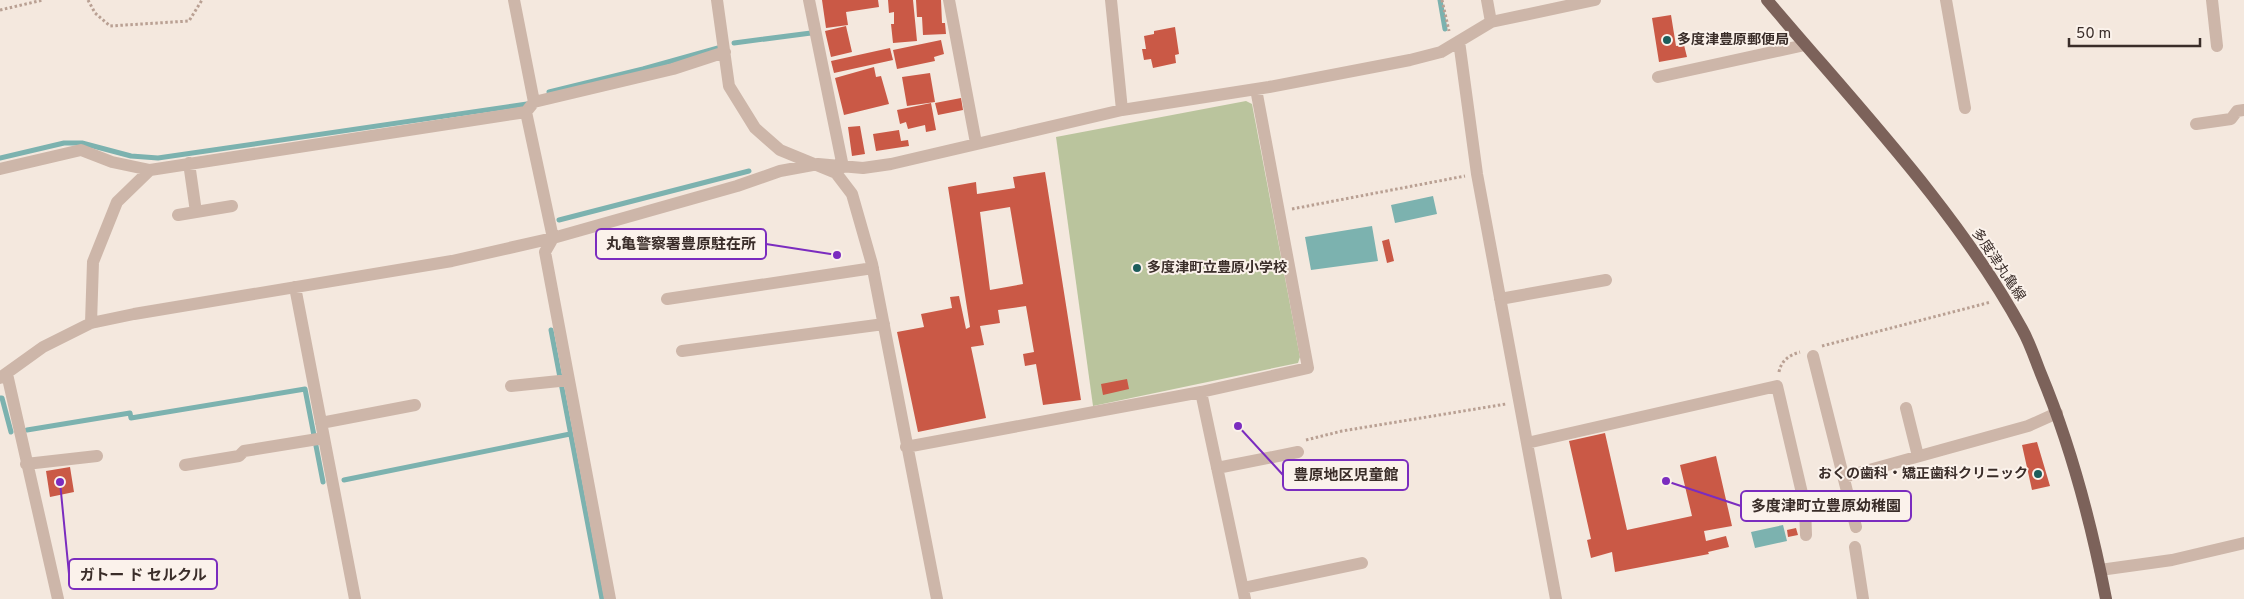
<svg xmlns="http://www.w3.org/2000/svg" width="2244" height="599" font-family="Overpass,'Noto Sans JP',sans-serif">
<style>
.green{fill:#bac49d}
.water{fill:#7cb2af}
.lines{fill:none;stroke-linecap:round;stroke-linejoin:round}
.stream{stroke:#7cb2af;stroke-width:5}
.building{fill:#ca5946;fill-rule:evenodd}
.path{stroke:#b9a093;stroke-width:3;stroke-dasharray:2.5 2.5;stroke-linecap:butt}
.minor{stroke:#cdb6a9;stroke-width:12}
.major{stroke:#7c625a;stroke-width:12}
.poi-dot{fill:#1d5d5b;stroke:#fbf2eb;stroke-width:2}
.labels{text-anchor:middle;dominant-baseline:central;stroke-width:4;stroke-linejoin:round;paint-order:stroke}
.poi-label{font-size:14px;font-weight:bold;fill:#3a2d29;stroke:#fbf2eb;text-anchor:start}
.street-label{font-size:14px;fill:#3a2d29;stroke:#fbf2eb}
.leader{fill:none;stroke:#7b2cbf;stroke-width:2}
.callout-dot{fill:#7b2cbf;stroke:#fbf2eb;stroke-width:2}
.callout{fill:#fbf2eb;stroke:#7b2cbf;stroke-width:2}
.callout-label{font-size:15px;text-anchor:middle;font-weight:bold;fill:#3a2d29}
</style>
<rect width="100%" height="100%" fill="#f4e8de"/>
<path class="green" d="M1246 101 1252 104 1300 357 1298 363 1093 406 1056 137Z"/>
<path class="water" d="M1433 196 1437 214 1395 223 1391 205Z
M1372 226 1378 261 1311 270 1305 237Z
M1783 525 1787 541 1755 548 1751 532Z"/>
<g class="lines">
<path class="stream" d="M1440 0 1445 29
M734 43 811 33
M549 92 643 69 718 48
M0 158 64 143H82L131 156 158 158 527 104
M559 220 749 171
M551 330 602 599
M0 398H2L11 432
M27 430 130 413 131 418 305 389 323 482
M344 480 570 434"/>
</g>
<path class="building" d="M822 0H878L879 7 846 12 848 25 826 28Z
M888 0H913L917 41 893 43 891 24H894V12L889 13Z
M916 0H941L942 23H945L946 34 923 35 922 17H917Z
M1671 15 1676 46 1684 45 1687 57 1659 62 1652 18Z
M846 26 852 52 831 57 825 31Z
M1175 27 1179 54 1175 55 1176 63 1153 68 1151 59 1144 60 1142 49H1146L1144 36 1154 34V31Z
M941 40 944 54 934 57 935 61 897 69 893 50Z
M890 48 893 60 834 73 831 61Z
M874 67 876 77 881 76 889 104 844 115 835 78Z
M930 73 935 102 907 106 902 77Z
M961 98 963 110 938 115 935 103Z
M931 103 936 130 926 132 925 125 908 129 906 122 900 124 897 110Z
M860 126 865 154 852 156 848 127Z
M899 130 901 141 908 140 909 146 876 151 873 134Z
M1045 172 1081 400 1043 405 1036 364 1025 366 1023 354 1034 352 1026 306 998 310 1000 323 980 326 984 345 971 347 986 418 918 432 897 332 924 327 921 314 952 308 950 297 959 296 966 329 970 327 948 187 976 182 977 194 1015 188 1013 177ZM1010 207 1023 284 990 290 980 212Z
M1389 239 1394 261 1387 263 1382 241Z
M1127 379 1129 389 1103 395 1101 384Z
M1605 433 1627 530 1692 516 1680 465 1716 456 1732 526 1704 531 1706 541 1726 536 1729 547 1708 552 1709 554 1615 572 1612 552 1591 558 1587 540 1591 539 1569 441Z
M2037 442 2050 486 2032 490 2022 445Z
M70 467 74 492 50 497 46 471Z
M1796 528 1798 535 1788 537 1787 530Z"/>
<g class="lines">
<path class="path" d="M88 0 95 13 110 26 189 21 202 0
M1442 0 1449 31
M0 10 43 0
M1292 209 1465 176
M1822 346 1991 302
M1779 372C1781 361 1789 355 1800 352
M1306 440 1342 431 1506 404"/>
<path class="minor" d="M514 0 534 102
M717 0 729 86 755 128 780 150 836 173 852 194 872 264 937 599
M809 0 843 167
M949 0 976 143
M1111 0 1122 110
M1487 0 1491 22
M1946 0 1965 108
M2212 0 2217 46
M1459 41 1477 174 1556 599
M1658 77 1805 45
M526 112 553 238 545 252 610 599
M2196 124 2231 119 2237 111 2244 110
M189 163 196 212
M0 169 81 150 112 162 150 170
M178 215 232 206
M295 287 355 599
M667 299 873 268
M1500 299 1606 280
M91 323 93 262 117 202 150 170 526 112 534 102 673 69 725 52
M682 351 884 324
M1813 356 1856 527
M7 374 58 599
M0 378 43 347 91 323 134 314 452 261 553 238 737 186 780 171 818 164 863 168 891 164 1122 110 1269 87 1410 60 1441 52 1491 22 1595 0
M511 386 569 380
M1201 392 1308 368 1256 89
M1906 408 1918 456
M321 423 415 405
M1527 443 1777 386 1805 506 1806 535
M906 447 1201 392 1245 599
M26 464 97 456
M185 465 239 456 244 451 324 438
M1217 468 1298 452
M1844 477 2028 426 2057 413
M1855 547 1863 599
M2100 570 2172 560 2244 543
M1243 588 1362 563"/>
<path class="major" d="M1767 0C1854 103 1957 210 2022 329 2030 343 2035 359 2041 374 2071 446 2091 522 2106 599"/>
</g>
<g class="poi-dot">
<circle cx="1667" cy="40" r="5"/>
<circle cx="1137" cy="268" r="5"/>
<circle cx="2038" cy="474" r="5"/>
</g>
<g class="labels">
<g class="poi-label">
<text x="1677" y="40">多度津豊原郵便局</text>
<text x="1147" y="268">多度津町立豊原小学校</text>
<text x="2028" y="474" text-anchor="end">おくの歯科・矯正歯科クリニック</text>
</g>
<g class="street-label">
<text transform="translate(1998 265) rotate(56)">多度津丸亀線</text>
</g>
</g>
<path class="leader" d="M837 255L766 244M1238 426L1283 475M1666 481L1741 506M60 482L69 574"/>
<g class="callout-dot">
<circle cx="837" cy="255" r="5"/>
<circle cx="1238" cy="426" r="5"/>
<circle cx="1666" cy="481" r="5"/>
<circle cx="60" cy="482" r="5"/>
</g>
<g class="callout">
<rect x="596" y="229" width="170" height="30" rx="5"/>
<rect x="1283" y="460" width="125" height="30" rx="5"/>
<rect x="1741" y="491" width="170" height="30" rx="5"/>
<rect x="69" y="559" width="148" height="30" rx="5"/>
</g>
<g class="callout-label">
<text x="681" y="249">丸亀警察署豊原駐在所</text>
<text x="1346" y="480">豊原地区児童館</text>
<text x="1826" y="511">多度津町立豊原幼稚園</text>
<text x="143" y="580">ガトー ド セルクル</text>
</g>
<path d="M2069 38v8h131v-8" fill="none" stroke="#3a2d29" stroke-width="2.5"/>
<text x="2076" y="38" font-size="15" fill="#3a2d29" stroke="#fbf2eb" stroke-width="4" paint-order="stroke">50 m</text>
</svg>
